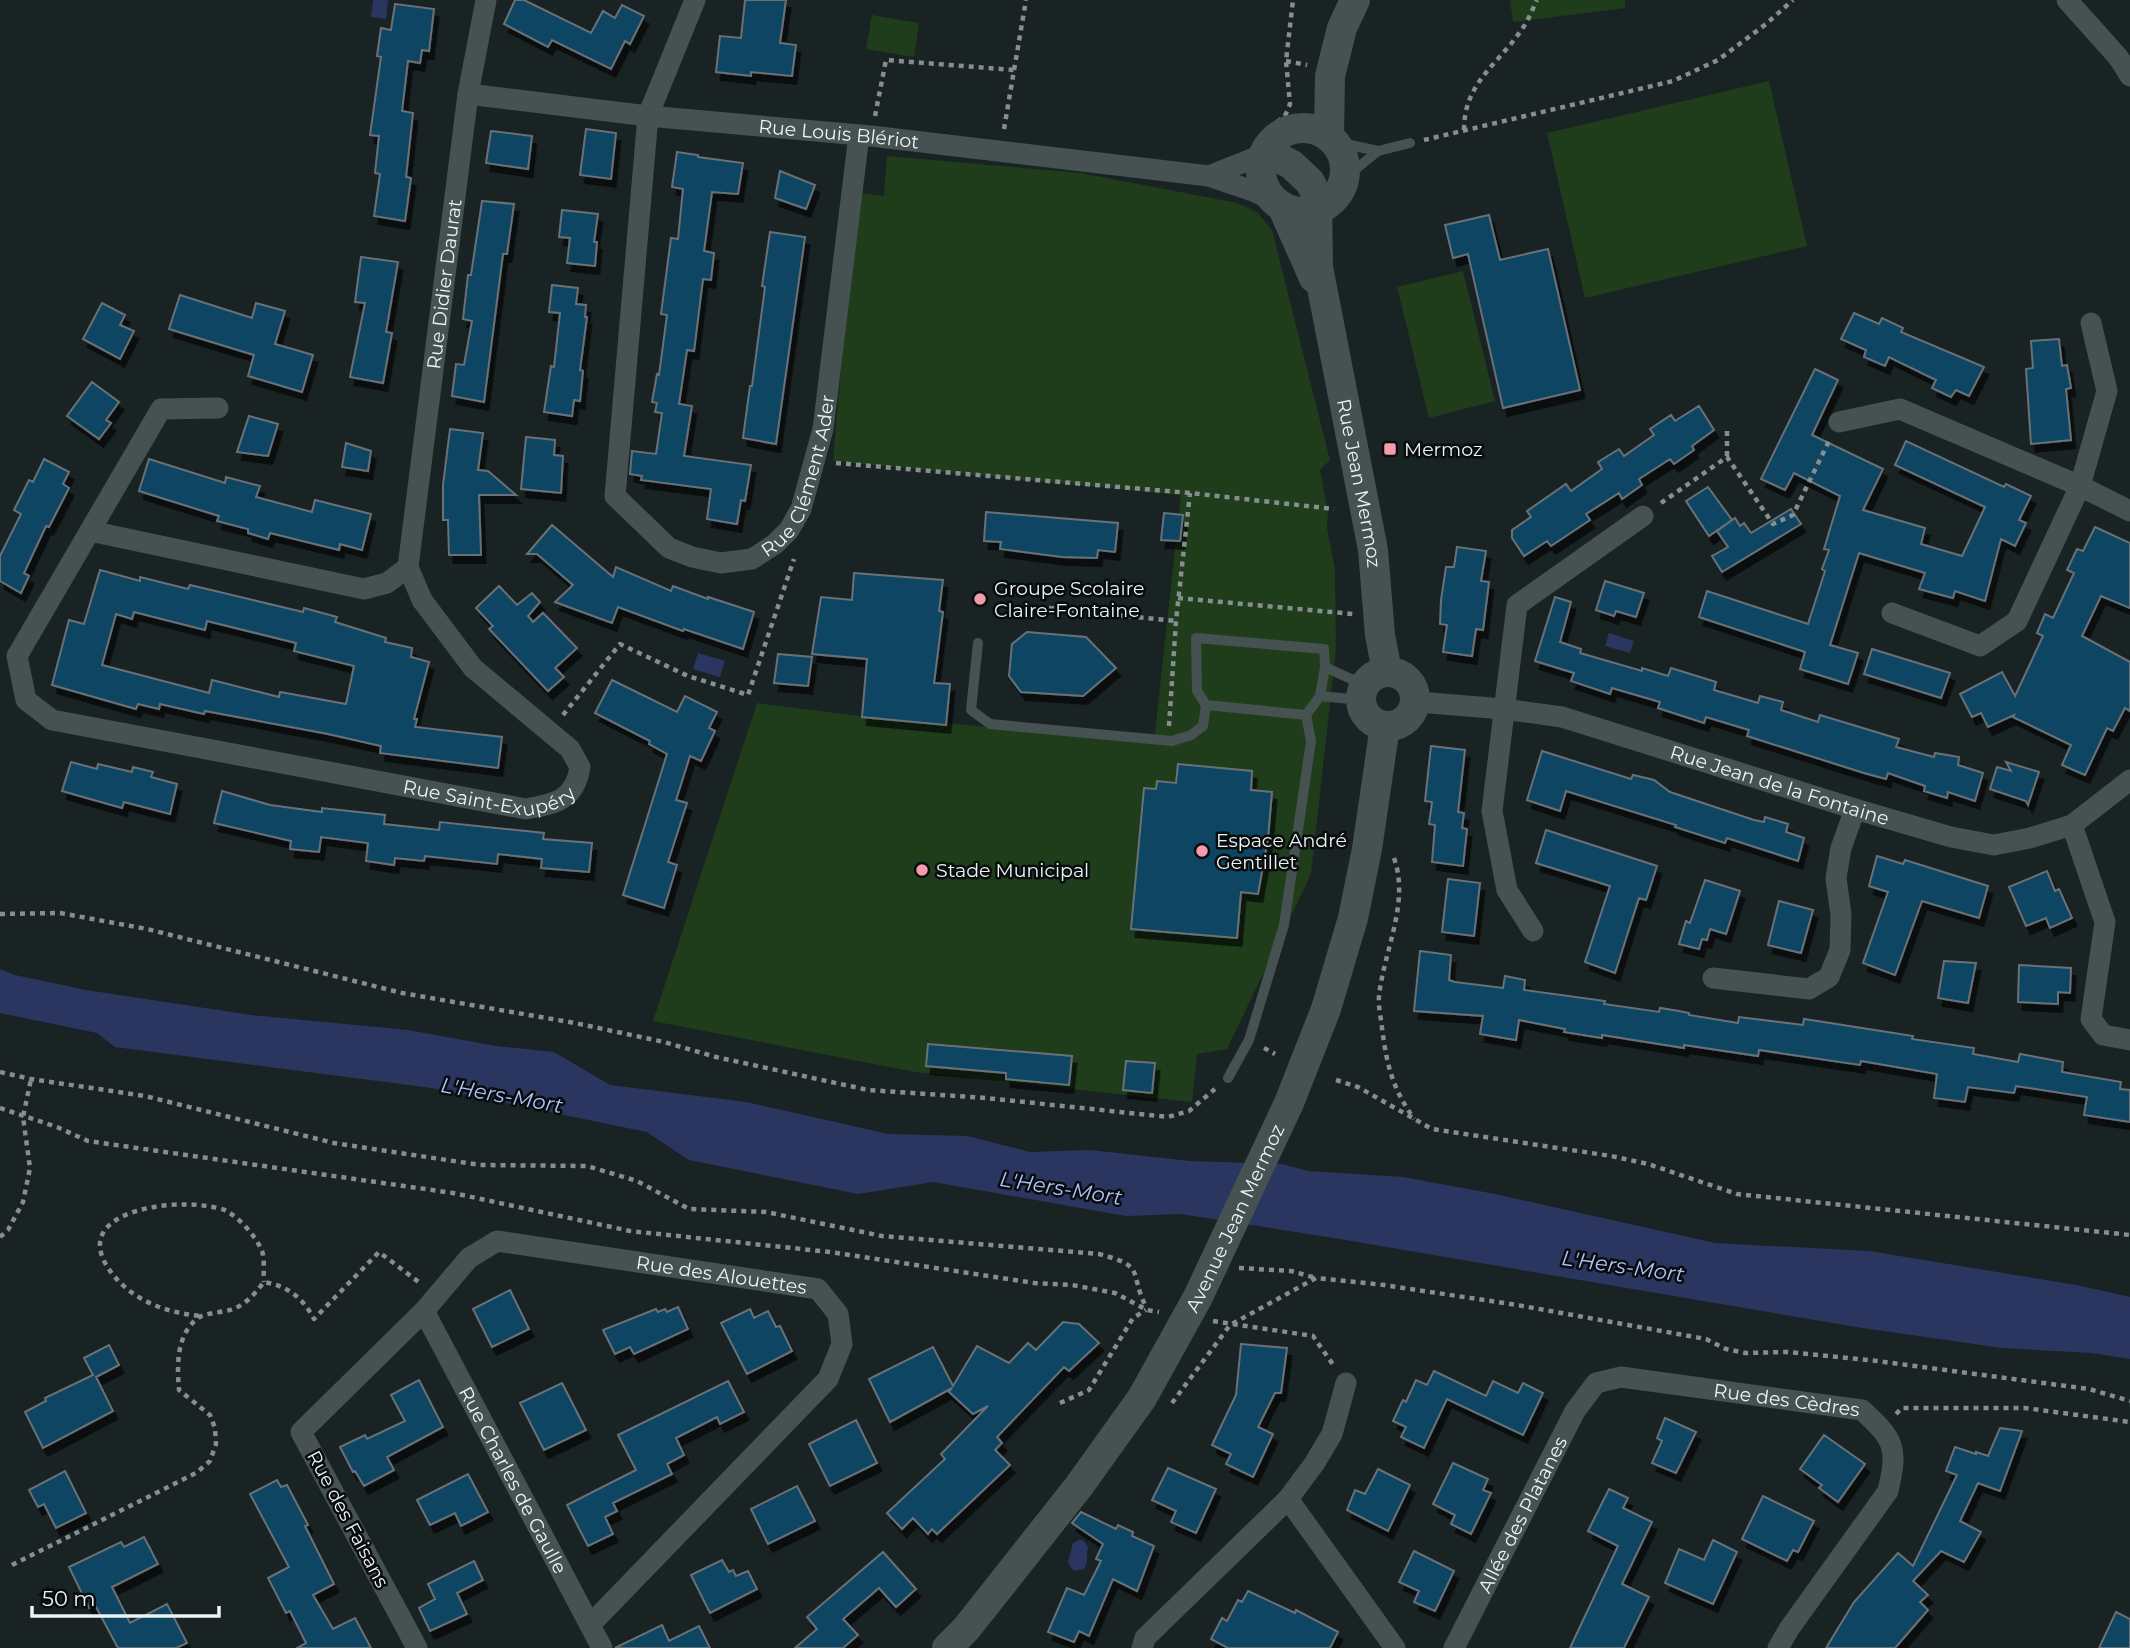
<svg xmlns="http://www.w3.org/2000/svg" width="2130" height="1648" font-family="Montserrat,sans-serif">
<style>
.green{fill:#1f3c1b}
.water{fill:#2a3660}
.building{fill:#094463;stroke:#697177;stroke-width:2;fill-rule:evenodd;filter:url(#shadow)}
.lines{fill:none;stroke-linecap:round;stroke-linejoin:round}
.path{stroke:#878e8f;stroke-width:4.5;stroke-dasharray:5 5;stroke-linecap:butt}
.lane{stroke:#465152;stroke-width:10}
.street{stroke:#465152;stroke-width:21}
.secondary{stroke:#465152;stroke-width:30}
.poi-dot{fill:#f39aac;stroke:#080c0c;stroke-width:2.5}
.labels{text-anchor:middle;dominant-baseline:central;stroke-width:5;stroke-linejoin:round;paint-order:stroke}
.street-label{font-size:19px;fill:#edf3f4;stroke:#080c0c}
.poi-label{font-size:19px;fill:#edf3f4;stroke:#080c0c;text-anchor:start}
.water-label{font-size:21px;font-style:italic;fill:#afc3fd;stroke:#080c0c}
</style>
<defs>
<filter id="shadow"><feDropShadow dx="4.5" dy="8" stdDeviation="0" flood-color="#0009"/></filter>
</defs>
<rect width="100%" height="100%" fill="#1a2324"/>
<path class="green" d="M1510 0H1625V8L1513 22Z
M872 15 919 23 914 57 866 49Z
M1769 81 1807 246 1585 298 1547 133Z
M887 156 1081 173 1237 203 1257 212 1272 230 1330 460 1320 470 1328 513 1327 528 1335 570 1336 650 1311 874 1227 1049 1197 1054 1192 1102 915 1072 653 1021 757 703 860 716 1154 741 1181 495 833 461 841 369 861 193 884 196Z
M1463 271 1495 401 1429 418 1397 287Z"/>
<path class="water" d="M373 0H388L386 19 371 17Z
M1609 633 1634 641 1630 653 1605 646Z
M698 653 725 661 720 677 693 669Z
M0 969 15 975 86 990 251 1015 408 1030 496 1046 554 1052 610 1085 746 1102 888 1134 967 1136 1030 1152 1090 1150 1190 1161 1282 1164 1308 1171 1403 1177 1495 1194 1715 1243 1869 1251 2076 1285 2130 1297V1359L2091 1353 2002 1348 1856 1327 1334 1238 1181 1214 1126 1216 933 1182 858 1194 689 1160 647 1132 432 1088 115 1047 97 1033 0 1013Z
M1079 1540H1083L1088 1547C1086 1555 1089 1562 1084 1569L1075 1571 1071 1568 1068 1562 1073 1543Z"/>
<path class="building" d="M515 0H524L591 33 603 11 615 18 622 5 644 16 630 44 625 41 611 69 552 40 548 47 504 24Z
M745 0H786L780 43 796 45 792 76 751 72V76L716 72 720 36 741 38Z
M395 4 434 9 429 51 422 50 420 63 408 61 402 111 413 113 406 177 411 178 405 221 374 216 380 174 375 173 379 136 370 135 381 57 377 56 381 28 391 30Z
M586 129 616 133 611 179 580 175Z
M491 131 532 136 528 169 486 163Z
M677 152 698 155V157L743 163 738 194 712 192 704 251 714 253 711 280 703 279 694 351 687 350 679 404 692 406 684 456 751 465 745 501 741 500 737 524 707 519 711 489 641 480 642 476 630 474 632 451 656 454 662 413 655 412 657 403 652 402 657 374 659 375 667 315 661 314 671 238 678 239 683 189 672 187Z
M780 171 815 185 806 209 775 198Z
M482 201 514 204 507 254H503L484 402 452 396 456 364 464 365 472 321 463 319 468 275H471Z
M562 210 598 214 594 242H597L595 266 567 263 570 238 559 237Z
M1489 215 1500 260 1548 249 1580 390 1503 408 1468 254 1453 258 1445 225Z
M770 232 805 237 776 444 743 438 750 386H752L765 287 762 286Z
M361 257 398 262 386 332 392 333 383 383 350 377 365 303 355 302Z
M552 285 578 288 576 304 586 305 585 317H587L580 370 583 371 580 401 574 400 572 416 544 412 551 366 554 367 560 313 549 312Z
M180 295 252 318 256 303 285 311 275 344 313 355 302 392 248 376 254 355 169 329Z
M102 303 125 315 120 325 134 331 120 359 83 339Z
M1854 313 1879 324 1882 318 1903 328 1901 332 1984 367 1969 396 1956 390 1951 397 1932 388 1936 380 1889 357 1885 366 1864 357 1866 350 1841 339Z
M2059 339 2062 366 2067 365 2071 388 2066 389 2071 440 2031 444 2026 369 2033 368 2031 341Z
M1815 369 1838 380 1812 435 1883 469 1863 510 1925 528 1921 544 1962 556 1985 507 1895 465 1906 441 2004 487 2006 484 2031 496 2019 520 2026 523 2015 546 2001 539 1985 601 1955 591 1953 598 1919 589 1925 573 1859 553 1830 645 1858 653 1848 684 1800 669 1805 652 1699 617 1707 591 1808 624 1825 571 1822 569 1829 550 1824 549 1840 496 1794 473 1785 490 1761 479Z
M92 382 119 402 106 420 111 423 99 439 67 416Z
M1699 406 1714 430 1692 446 1694 450 1674 464 1670 459 1639 479 1642 485 1622 499 1619 493 1586 514 1590 520 1551 546 1547 541 1524 556 1512 538V530L1531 517 1527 511 1566 484 1571 491 1602 469 1598 462 1619 449 1624 456 1654 435 1650 429 1671 415 1675 421Z
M249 416 278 424 268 456 237 452Z
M450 429 483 433 478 470 488 471 516 495H479L481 555H449L448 520H443V485Z
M526 437 555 440 554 455 563 456 561 493 521 489Z
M346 443 371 451 368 471 342 467Z
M44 459 69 472 63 484 69 488 49 527 46 526 24 573 29 576 21 593 0 581V556L21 514 14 510 29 480 33 482Z
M149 459 225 483 226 477 260 486 256 497 312 512 315 500 371 514 362 550 340 544 339 550 270 533 268 539 248 533V529L217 521 219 516 139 491Z
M1708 487 1732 520 1709 536 1686 501Z
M1791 509 1801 524 1722 572 1712 556 1728 547 1717 531 1735 518 1740 526 1744 523 1751 533Z
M986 512 1118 523 1115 552 1098 550 1097 558 1062 557 1000 549 1001 542 984 541Z
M1164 513 1183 515 1180 541 1161 540Z
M552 525 613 577 616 567 671 591 673 586 708 599V597L754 612 743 649 684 629 683 631 618 607 612 623 555 602 573 585 537 554H527Z
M2095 527 2130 543V608L2101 596 2082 636 2130 662V711L2125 708 2113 731 2107 728 2085 775 2062 765 2071 745 2013 717 2014 715 1988 727 1981 713 1972 717 1960 694 2002 672 2015 696 2043 636 2037 633 2045 614 2053 618 2074 573 2067 570 2077 549 2083 551Z
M1457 547 1486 551 1481 581 1489 582 1483 630 1476 629 1472 656 1443 652 1447 625 1440 624 1441 600 1446 567H1454Z
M100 570 140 581V577L188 589 190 585 303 612 304 608 337 617 335 622 386 638 385 642 412 648 411 657 429 662 414 719H417L415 727 502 737 498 768 380 753 381 746 328 734 205 711 204 714 160 704 159 709 138 704 136 709 52 685 69 620 84 624ZM134 612 205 630 207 621 296 643 294 651 354 666 346 704 280 692 279 697 212 680 209 693 102 665 116 614 132 619Z
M854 573 943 580 939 611 943 612 934 683 950 684 946 725 862 717 867 659 812 654 821 597 852 600Z
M1605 581 1644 593 1636 617 1616 611 1614 616 1596 610Z
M499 586 517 605 532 593 540 602 528 616 533 622 543 613 577 648 555 668 564 677 548 691 489 629 493 626 476 608Z
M1555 597 1571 602 1560 642 1581 649 1580 653 1642 671V668L1668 676 1671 668 1716 682 1714 690 1758 703 1760 696 1783 702 1781 710 1818 722 1820 715 1899 739 1896 747 1934 757 1935 753 1959 757 1958 765 1983 773 1975 801 1948 792 1947 798 1924 791 1925 786 1888 773 1886 779 1864 773 1747 736 1749 730 1706 717 1704 723 1658 708 1660 702 1612 688 1610 694 1571 681 1574 673 1535 661Z
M1027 632 1086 637 1116 668 1083 696 1021 692 1009 676 1012 644Z
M1872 649 1950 673 1941 698 1864 674Z
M778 654 812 657 808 686 774 683Z
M612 680 677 712 685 696 717 712 709 728 715 731 701 761 690 756 676 800 687 803 668 862 677 865 664 908 623 895 667 754 649 744 650 741 595 713Z
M1431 746 1465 750 1458 812 1464 813 1462 828 1467 829 1463 866 1432 862 1435 825 1429 824 1432 802 1425 801Z
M1542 751 1631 779 1633 775 1654 780 1670 792 1754 820 1764 822 1765 817 1788 824 1786 832 1804 838 1798 861 1727 838 1725 843 1675 827 1676 825 1566 791 1560 811 1527 800Z
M71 762 97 769 98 764 132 772 133 767 153 772 151 777 177 784 170 814 124 802 122 808 62 791Z
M2006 762 2039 772 2028 805 2026 801 1990 789 1997 767 2011 771Z
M1178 764 1252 771 1251 790 1272 792 1268 838 1258 894 1241 892 1237 938 1131 929 1144 788 1156 789 1157 781 1176 783Z
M222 791 270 805 322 812V808L385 815 384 824 439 830 440 822 544 833 543 839 592 843 589 872 541 868 542 859 498 854 497 864 425 856 424 861 395 858 394 865 366 861 368 843 321 837 319 852 290 849 291 841 214 823Z
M1546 830 1657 866 1646 900 1639 898 1615 973 1585 962 1610 886 1536 863Z
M1877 856 1903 864 1905 860 1988 886 1979 918 1922 901 1895 975 1863 963 1888 892 1869 886Z
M2047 871 2055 891 2059 889 2072 918 2050 928 2046 918 2026 926 2009 887Z
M1448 879 1480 883 1474 936 1442 932Z
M1705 880 1740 891 1726 934 1710 929 1707 940 1702 939 1699 949 1679 944 1686 921 1690 923Z
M1779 901 1813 910 1801 953 1768 945Z
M1420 951 1451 955 1449 980 1455 982 1503 988 1505 976 1525 980 1524 990 1605 1001 1604 1004 1659 1012 1660 1008 1679 1011 1689 1013V1015L1738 1023 1739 1017 1803 1025 1804 1019 1913 1036 1912 1039 1974 1048 1973 1054 2018 1062 2020 1054 2063 1062 2062 1072 2121 1082 2120 1089 2130 1090V1122L2084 1115 2087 1097 2016 1086 2014 1093 1968 1087 1965 1102 1934 1098 1937 1074 1861 1061 1860 1065 1759 1050 1758 1056 1684 1045V1048L1602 1035V1038L1564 1032 1565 1029 1519 1020 1516 1040 1480 1034 1483 1016 1414 1011Z
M1944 961 1976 963 1968 1003 1938 998Z
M2019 965 2071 968 2070 993 2058 992V1004L2018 1002Z
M928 1044 1072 1056 1069 1085 1006 1079V1073L926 1066Z
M1126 1061 1155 1063 1152 1093 1123 1090Z
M510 1290 529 1329 492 1347 473 1309Z
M678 1307 688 1329 634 1354 630 1347 615 1354 603 1330 656 1309 658 1312 665 1309 667 1312Z
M750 1309 754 1318 768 1311 776 1327 780 1326 792 1351 747 1374 721 1323Z
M1063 1322 1079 1324 1099 1343 1069 1371 1064 1367 997 1437 1002 1443 995 1450 1010 1465 937 1534 932 1529 928 1534 913 1518 902 1529 887 1513 945 1459 941 1454 988 1406 973 1414 949 1392 952 1388 890 1422 869 1379 933 1347 953 1386 977 1346 1009 1363 1028 1343 1036 1350Z
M1241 1344 1287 1348 1281 1393H1275L1258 1427 1273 1434 1253 1477 1226 1464 1231 1454 1212 1445 1236 1395Z
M109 1345 119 1365 96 1377 113 1411 43 1448 25 1412 46 1401 45 1398 93 1375 84 1358Z
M1434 1371 1486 1396 1493 1381 1518 1393 1523 1383 1543 1393 1523 1435 1447 1399 1424 1448 1401 1437 1406 1427 1393 1421 1403 1400 1406 1402 1416 1380 1427 1385Z
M419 1380 443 1427 387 1457 394 1470 364 1486 355 1471 353 1472 340 1447 365 1435 367 1439 405 1421 391 1395Z
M728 1381 744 1412 720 1424 717 1417 676 1438 684 1455 667 1464 672 1474 613 1503 617 1511 605 1517 613 1534 588 1546 567 1505 636 1470 618 1435Z
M562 1383 586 1430 544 1450 520 1403Z
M1665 1418 1696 1432 1676 1473 1652 1463 1662 1441 1657 1438Z
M856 1420 877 1463 830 1486 809 1444Z
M2000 1428 2022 1431 2000 1491 1978 1483 1960 1521 1981 1532 1964 1562 1941 1551 1913 1581 1928 1595 1920 1602 1928 1610 1895 1648H1826L1854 1602 1898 1553 1913 1566 1957 1475 1946 1471 1955 1447 1976 1454V1452L1988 1456Z
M1824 1435 1865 1464 1838 1502 1819 1488 1822 1485 1800 1469Z
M1453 1463 1488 1479 1483 1490 1491 1493 1471 1534 1451 1524 1455 1515 1433 1504Z
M1168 1468 1216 1489 1196 1533 1171 1522 1176 1511 1152 1500Z
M1378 1469 1410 1485 1388 1531 1347 1510 1355 1490 1365 1494Z
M65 1471 86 1513 56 1528 44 1504 38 1507 29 1490Z
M468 1474 488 1512 461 1526 455 1513 430 1525 417 1500Z
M277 1480 281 1487 287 1485 308 1525 305 1526 334 1584 313 1595 333 1629 355 1618 371 1648H297L306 1643 290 1611 286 1613 268 1578 289 1567 250 1494Z
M797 1486 815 1521 768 1544 751 1509Z
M1609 1489 1628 1498 1623 1508 1652 1522 1622 1584 1649 1597 1624 1648H1570L1618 1546 1588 1531Z
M1763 1496 1814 1521 1798 1552 1793 1550 1787 1561 1742 1539Z
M1081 1512 1116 1529 1118 1525 1133 1532 1132 1536 1154 1546 1137 1591 1113 1579 1089 1636 1079 1631 1074 1642 1048 1632 1067 1588 1084 1595 1101 1561 1096 1559 1103 1544 1072 1523Z
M144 1537 158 1564 112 1587 130 1623 167 1604 187 1643 176 1648H118L95 1605 89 1608 69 1567 121 1542 124 1547Z
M1713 1540 1737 1552 1713 1604 1665 1583 1679 1549 1704 1560Z
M1414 1551 1454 1571 1435 1611 1414 1602 1419 1591 1399 1582Z
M883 1552 916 1589 896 1607 879 1588 843 1619 858 1635 843 1648H795L817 1629 807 1617Z
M722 1560 729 1572 733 1570 736 1576 748 1571 757 1589 710 1613 691 1575Z
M474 1561 483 1580 457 1593 467 1614 430 1631 419 1608 435 1599 428 1584Z
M1248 1591 1295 1613 1296 1610 1338 1632 1330 1648H1228L1211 1639 1222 1618 1227 1621 1238 1600 1242 1602Z
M2116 1612 2130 1619V1648H2099Z
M662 1625 669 1641 699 1626 710 1648H615Z"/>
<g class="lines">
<path class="path" d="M1286 61 1307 65
M875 116 886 60 1014 70
M1269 128 1285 116 1290 104 1286 61 1293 0
M1004 129 1026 0
M1464 130C1464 82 1499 64 1522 29 1528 21 1532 10 1537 0
M1424 140 1673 81 1718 60 1766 24 1793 0
M1727 431V457
M836 463 1190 493 1334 509
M1661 503 1727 457 1773 524 1793 515 1830 439
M1178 598 1353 614
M1049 608 1176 621
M563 715 620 644 688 676 748 695 794 559
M1169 726 1176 621 1190 493
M1394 858C1410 903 1384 950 1379 996 1378 1006 1381 1018 1382 1028 1387 1066 1392 1087 1414 1119
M0 914 60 913 147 929 402 993 575 1023 664 1042 716 1057 868 1090 986 1098 1168 1117 1189 1111 1215 1089
M1264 1048 1275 1054
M0 1072 31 1079 145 1096 334 1143 480 1165 587 1166 637 1181 689 1209 766 1212 882 1236 1099 1254C1147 1267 1128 1270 1146 1307
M1336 1080 1358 1087 1432 1129 1611 1156 1648 1164 1737 1194 2130 1235
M0 1108 57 1127 88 1141 453 1193 630 1231 830 1252 1034 1283 1072 1285 1115 1293 1147 1310 1159 1312
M0 1237 8 1230 23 1202 30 1168 23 1117 31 1079
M1239 1268 1291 1271 1316 1278
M199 1316C166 1312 136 1302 114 1276 63 1214 164 1199 206 1206 213 1207 221 1208 227 1211 240 1219 256 1236 262 1251 265 1259 263 1273 264 1282
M1213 1321 1313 1336 1334 1366
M1060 1403 1089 1390 1133 1318 1146 1310
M1172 1403 1230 1325 1316 1278 1384 1285 1517 1305 1706 1339 1726 1349 1746 1353 1788 1352 1877 1361 2089 1389 2130 1401
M1896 1414 1902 1408H2025L2130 1422
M12 1565 196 1473 210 1461 216 1444 215 1428 210 1415 179 1390C177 1365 176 1335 198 1318 205 1313 217 1313 225 1311 243 1308 253 1296 264 1282 288 1286 303 1298 314 1319L379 1252 420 1283"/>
<path class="lane" d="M1336 142 1378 151
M1345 178 1378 151 1410 143
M978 643 971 710 990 724 1172 741 1191 735 1203 726 1206 705
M1320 696 1325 667
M1306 715 1206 705 1197 691 1196 638 1324 649 1325 667 1364 685
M1228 1078 1249 1040 1284 925 1311 741 1306 715 1320 696 1360 700"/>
<g class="street">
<path id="s1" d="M695 0 648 116 615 496 669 548 692 557 721 563 752 559 775 544 789 530 801 509 823 429 859 135"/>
<path d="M2067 0 2118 57 2130 76"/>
<path id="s2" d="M468 94 648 116 871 136 1209 176 1253 191 1274 201"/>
<path d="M1209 176 1264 154"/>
<path id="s3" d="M218 408 161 409 17 656 26 700 52 720 526 809C555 804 575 800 580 767L570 749 473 668 422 600 408 567 468 94 486 0"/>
<path d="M1839 422 1900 409 2080 486 2130 511"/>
<path d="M90 531 364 589 387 583 408 567"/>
<path d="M1892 613 1980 646 2017 621 2080 486 2107 391 2091 323"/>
<path id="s4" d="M1417 702 1504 709 1562 717 1855 809 1951 837 1994 845 2030 838 2072 825 2130 780"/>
<path d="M2072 825 2105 922 2091 1019 2103 1035 2130 1040"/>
<path d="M1533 931 1507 890 1492 811 1517 605 1643 516"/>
<path d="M1713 978 1809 989 1829 977 1840 950 1841 915 1836 878 1841 848 1855 809"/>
<path id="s5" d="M424 1311 602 1648"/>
<path d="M1288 1499 1395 1648"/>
<path id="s6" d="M417 1648 301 1432 424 1311 469 1258 497 1241 818 1289 838 1314 842 1344 828 1379 590 1625"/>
<path d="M1142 1648 1145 1638 1288 1499 1314 1464 1332 1434 1346 1383"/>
<path id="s7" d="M1454 1648 1575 1411 1596 1383 1621 1377 1862 1410C1895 1440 1898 1448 1888 1491L1789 1629 1778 1648"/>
</g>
<g class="secondary">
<circle cx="1303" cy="170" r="42"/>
<path d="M1329 135 1330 76 1342 28 1355 0"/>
<path id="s8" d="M1264 154 1279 158 1292 165 1310 182 1317 196 1318 267 1373 550 1380 635 1387 671"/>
<path d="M1282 206 1314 278"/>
<circle cx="1388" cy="699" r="27"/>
<path id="s9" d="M947 1648 966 1629 1079 1486 1142 1398 1198 1297 1289 1103 1326 1009 1353 918 1367 849 1385 726"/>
</g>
</g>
<g class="poi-dot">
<rect x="1383" y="442" width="14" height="14" rx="3.5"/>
<circle cx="980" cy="599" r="7"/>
<circle cx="1202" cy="851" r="7"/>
<circle cx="922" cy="870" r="7"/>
</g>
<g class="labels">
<g class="street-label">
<text stroke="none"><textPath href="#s2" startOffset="373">Rue Louis Blériot</textPath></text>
<text stroke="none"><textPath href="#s3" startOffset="1531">Rue Didier Daurat</textPath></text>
<text stroke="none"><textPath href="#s1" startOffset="768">Rue Clément Ader</textPath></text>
<text stroke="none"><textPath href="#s8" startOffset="362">Rue Jean Mermoz</textPath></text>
<text stroke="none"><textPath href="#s3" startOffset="866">Rue Saint-Exupéry</textPath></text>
<text stroke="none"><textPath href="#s4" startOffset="374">Rue Jean de la Fontaine</textPath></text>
<text stroke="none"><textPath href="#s9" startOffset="520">Avenue Jean Mermoz</textPath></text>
<text stroke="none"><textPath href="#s6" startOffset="747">Rue des Alouettes</textPath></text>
<text stroke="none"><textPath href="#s7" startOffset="494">Rue des Cèdres</textPath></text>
<text stroke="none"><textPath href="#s5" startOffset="191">Rue Charles de Gaulle</textPath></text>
<text stroke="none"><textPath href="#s7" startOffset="150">Allée des Platanes</textPath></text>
<text transform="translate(348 1519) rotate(62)">Rue des Faisans</text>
</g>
<g class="poi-label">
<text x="1404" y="449">Mermoz</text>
<text x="994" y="588">Groupe Scolaire<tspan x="994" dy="22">Claire-Fontaine</tspan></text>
<text x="1216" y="840">Espace André<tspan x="1216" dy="22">Gentillet</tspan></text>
<text x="936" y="870">Stade Municipal</text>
</g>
<g class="water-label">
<text transform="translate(502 1095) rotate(10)">L'Hers-Mort</text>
<text transform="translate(1061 1188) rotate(9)">L'Hers-Mort</text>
<text transform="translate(1623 1266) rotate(8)">L'Hers-Mort</text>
</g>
</g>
<path d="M32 1606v10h187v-10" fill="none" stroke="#edf3f4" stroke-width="3.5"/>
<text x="42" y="1606" font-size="21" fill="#edf3f4" stroke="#080c0c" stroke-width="5" paint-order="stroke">50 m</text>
</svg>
